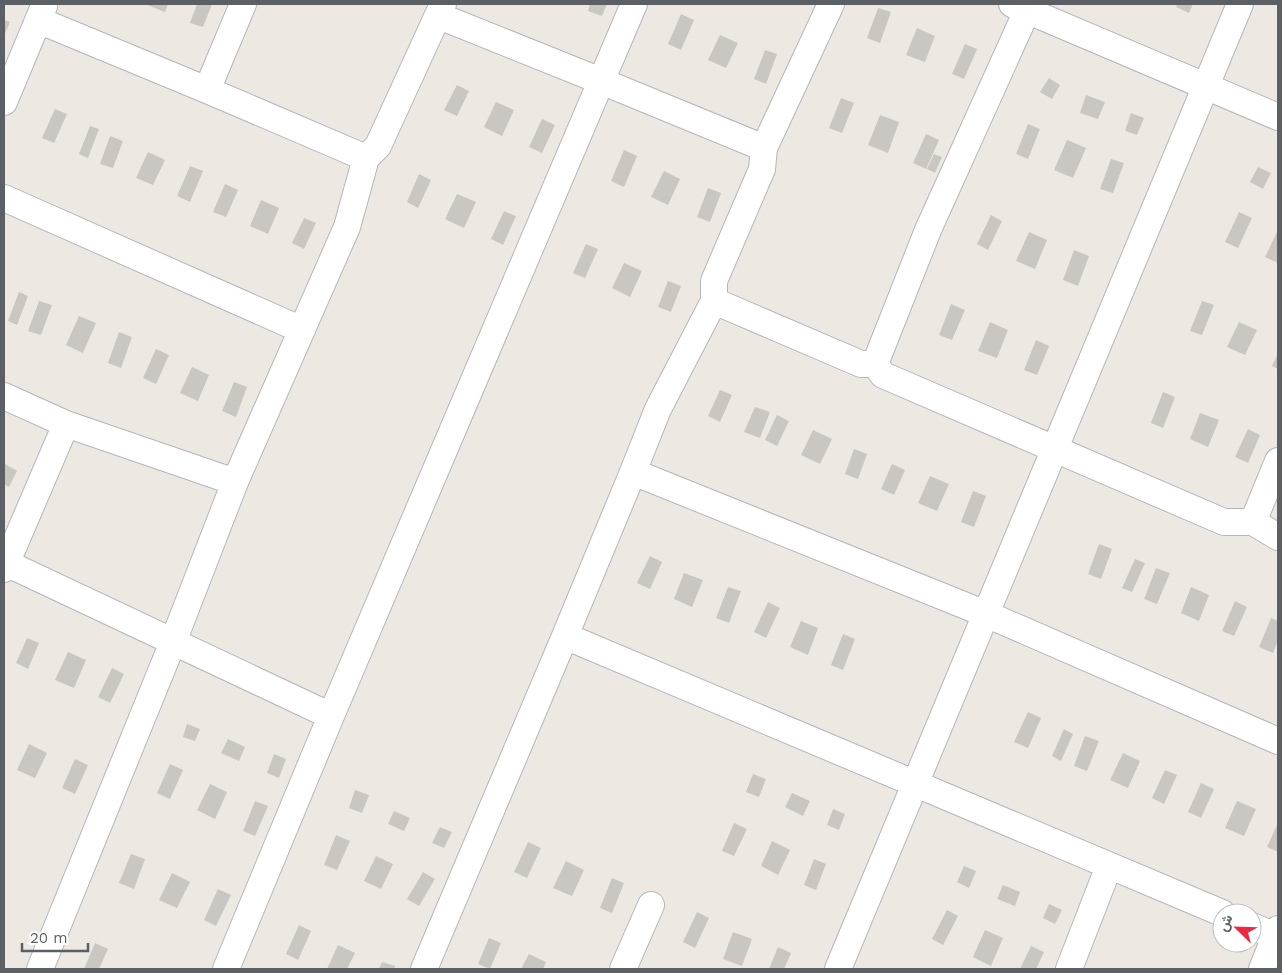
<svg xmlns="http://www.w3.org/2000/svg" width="1282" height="973" font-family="'Work Sans',Vazirmatn,sans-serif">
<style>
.building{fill:#cac6c1}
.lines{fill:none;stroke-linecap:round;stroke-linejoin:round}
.minor-casing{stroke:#b3b6ba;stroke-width:28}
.minor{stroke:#fff;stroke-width:26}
</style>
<rect width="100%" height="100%" fill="#ede9e2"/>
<path class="building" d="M145 4H168L165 12Z
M197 4H212L203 27 190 23Z
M590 4H607L602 16 588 11Z
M1177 4H1193L1189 13 1176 7Z
M878 8 891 12 880 43 867 38Z
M681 14 694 20 681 50 668 44Z
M4 20 10 22 4 36Z
M917 28 935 36 925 62 906 55Z
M720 35 738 43 726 68 708 60Z
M965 44 977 49 964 79 952 74Z
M765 50 777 54 766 84 754 79Z
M1049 78 1060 85 1052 99 1040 92Z
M457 85 469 91 457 116 444 110Z
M1086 95 1105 102 1098 119 1080 113Z
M841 98 854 103 842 133 829 128Z
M496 102 514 110 502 136 484 127Z
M55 109 67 114 54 143 42 138Z
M1131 113 1144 118 1137 135 1125 131Z
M880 115 899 122 888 153 868 145Z
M542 119 555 125 542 153 529 147Z
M1028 124 1040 129 1028 159 1016 154Z
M90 126 99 129 88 158 79 154Z
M926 134 939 140 926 169 913 163Z
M110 136 123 141 113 168 100 164Z
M1067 140 1086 148 1073 178 1054 170Z
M624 150 637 156 624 187 611 181Z
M148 152 165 160 153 185 136 178Z
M934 154 942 157 935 173 927 169Z
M1111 159 1124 163 1113 193 1100 189Z
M190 166 203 171 190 202 177 196Z
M1258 167 1271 173 1263 189 1250 182Z
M664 171 680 179 668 205 651 197Z
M419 174 431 180 418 208 407 202Z
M225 184 238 190 226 217 213 212Z
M708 188 721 193 710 222 697 217Z
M457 194 476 202 464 228 445 219Z
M261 200 279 208 268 234 250 226Z
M504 211 516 216 503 245 491 239Z
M1239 212 1252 218 1238 248 1225 242Z
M991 215 1002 221 988 250 977 244Z
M304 218 316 223 304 249 292 243Z
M1278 230V263L1265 257Z
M1029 232 1047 240 1035 269 1016 261Z
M586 244 598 249 585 278 573 273Z
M1074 250 1089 256 1078 286 1063 280Z
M624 263 642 271 630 297 612 288Z
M668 281 681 286 671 312 658 307Z
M19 292 28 296 17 325 8 321Z
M39 301 52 305 41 335 28 331Z
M1202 301 1214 305 1202 335 1190 331Z
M951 304 965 310 952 340 939 335Z
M79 316 96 323 83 353 66 345Z
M990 322 1008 330 997 358 978 351Z
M1239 322 1257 330 1245 355 1227 347Z
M119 332 132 337 121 368 108 363Z
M1036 340 1049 346 1037 375 1024 370Z
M156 349 169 355 156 384 143 378Z
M1278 353V369L1272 366Z
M192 367 209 375 198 401 180 393Z
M234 382 247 387 236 417 222 411Z
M720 390 732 395 720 422 708 416Z
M1163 392 1175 397 1163 428 1151 423Z
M755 407 770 412 760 438 744 432Z
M1200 413 1219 420 1208 447 1190 439Z
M777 415 789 421 777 446 765 440Z
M1248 429 1260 435 1248 463 1235 457Z
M813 430 832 439 820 464 801 455Z
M854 449 867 454 858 479 845 474Z
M5 464 17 471 9 487 4 484V467Z
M892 464 905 470 894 495 881 489Z
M930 476 949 484 937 511 918 503Z
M973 491 986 496 974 527 961 522Z
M1099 544 1112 549 1101 579 1088 574Z
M650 556 662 562 650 589 637 583Z
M1135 559 1145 563 1132 592 1122 588Z
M1156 568 1170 573 1157 604 1144 599Z
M684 573 703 580 692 607 674 599Z
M728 587 741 591 729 623 716 618Z
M1191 587 1209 595 1199 621 1181 613Z
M1235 601 1247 607 1234 636 1222 631Z
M768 602 780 608 766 638 754 632Z
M1271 618 1278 621V640L1273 653 1259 647Z
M801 621 818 628 808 655 790 647Z
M843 634 855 639 843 670 831 665Z
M27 638 39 643 28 669 16 663Z
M68 652 86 660 74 688 55 680Z
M112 668 124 674 110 703 98 697Z
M1028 712 1041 718 1028 748 1014 742Z
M187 724 200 729 195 741 183 737Z
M1064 729 1073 734 1061 761 1052 756Z
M1085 736 1099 741 1087 771 1074 766Z
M228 739 245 747 239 761 221 753Z
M29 744 47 753 35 778 17 770Z
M1123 753 1140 761 1128 788 1110 780Z
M274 754 286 759 279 778 267 773Z
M75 759 88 765 75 794 62 788Z
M170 764 183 770 170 799 157 793Z
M1165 770 1177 775 1164 804 1152 798Z
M753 774 766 779 759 797 746 792Z
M1201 783 1214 789 1201 818 1188 812Z
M210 784 227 792 215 819 197 810Z
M355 790 369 795 362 813 349 808Z
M792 793 810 801 803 816 785 807Z
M255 801 268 806 255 836 243 831Z
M1237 801 1256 809 1244 836 1225 828Z
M833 809 845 814 839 830 827 825Z
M394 811 410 818 404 831 388 824Z
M734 823 747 829 734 856 722 851Z
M1278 823V852L1267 847Z
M440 827 452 832 444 848 432 843Z
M336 835 350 841 337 870 324 865Z
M772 841 790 850 778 875 761 866Z
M528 842 541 848 527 878 514 872Z
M131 854 145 859 134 889 119 883Z
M376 856 393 864 381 889 364 881Z
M814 859 826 864 816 890 804 885Z
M566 861 584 870 572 896 553 888Z
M964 866 976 871 969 888 957 882Z
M423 872 435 879 419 906 407 899Z
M172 873 190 882 177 908 159 900Z
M612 878 624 883 612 913 600 908Z
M1003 885 1020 892 1015 906 997 899Z
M218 889 231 895 216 926 204 920Z
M1049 904 1062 910 1055 924 1043 918Z
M947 910 958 916 943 945 932 939Z
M697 912 709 918 695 948 683 942Z
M299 925 311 931 298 960 286 954Z
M985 930 1003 938 991 966 973 957Z
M733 932 752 939 742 966 723 959Z
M489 938 501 943 490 969 478 964Z
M95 943 108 949 99 969H84Z
M338 945 355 953 347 969H327Z
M1031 946 1044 952 1036 969H1020Z
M778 947 791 953 784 969H769Z
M529 954 546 962 543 969H521Z
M382 962 395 966 394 969H379Z"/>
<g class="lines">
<g class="minor-casing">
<path id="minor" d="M1012 4 1278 117
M439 16 601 81 764 148
M38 20 207 90 366 158
M207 90 243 4
M4 102 44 6
M4 198 302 330
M714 301 861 364H875
M875 364 883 375 1224 522H1253L1278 537
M875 364 928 230 1030 4
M4 396 66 424 235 482
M633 472 986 614 1278 741
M1253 522 1278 461
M6 563 331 716
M4 569 66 424
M565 636 1222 913
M1252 926 1275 936
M40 969 173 642 235 482 347 227 366 158 378 146 443 4
M226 969 331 716 634 4
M424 969 565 636 633 472 658 409 714 301V281L762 169 764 148 831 4
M623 969 651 905
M838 969 1240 4
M1069 969 1109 866
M1262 969 1278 929"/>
</g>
<use href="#minor" class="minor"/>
</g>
<rect width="1282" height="973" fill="none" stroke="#5a6063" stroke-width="10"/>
<g transform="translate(1237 928) rotate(293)"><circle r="24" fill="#ffffff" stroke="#bdbfc1"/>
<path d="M0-4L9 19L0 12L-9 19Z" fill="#eb2a40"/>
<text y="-8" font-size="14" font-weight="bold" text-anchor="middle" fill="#5a6063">ش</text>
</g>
<path d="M22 943v8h66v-8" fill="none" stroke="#5a6063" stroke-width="2.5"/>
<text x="30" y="943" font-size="15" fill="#5a6063" stroke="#ffffff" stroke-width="4" paint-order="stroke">20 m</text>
</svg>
